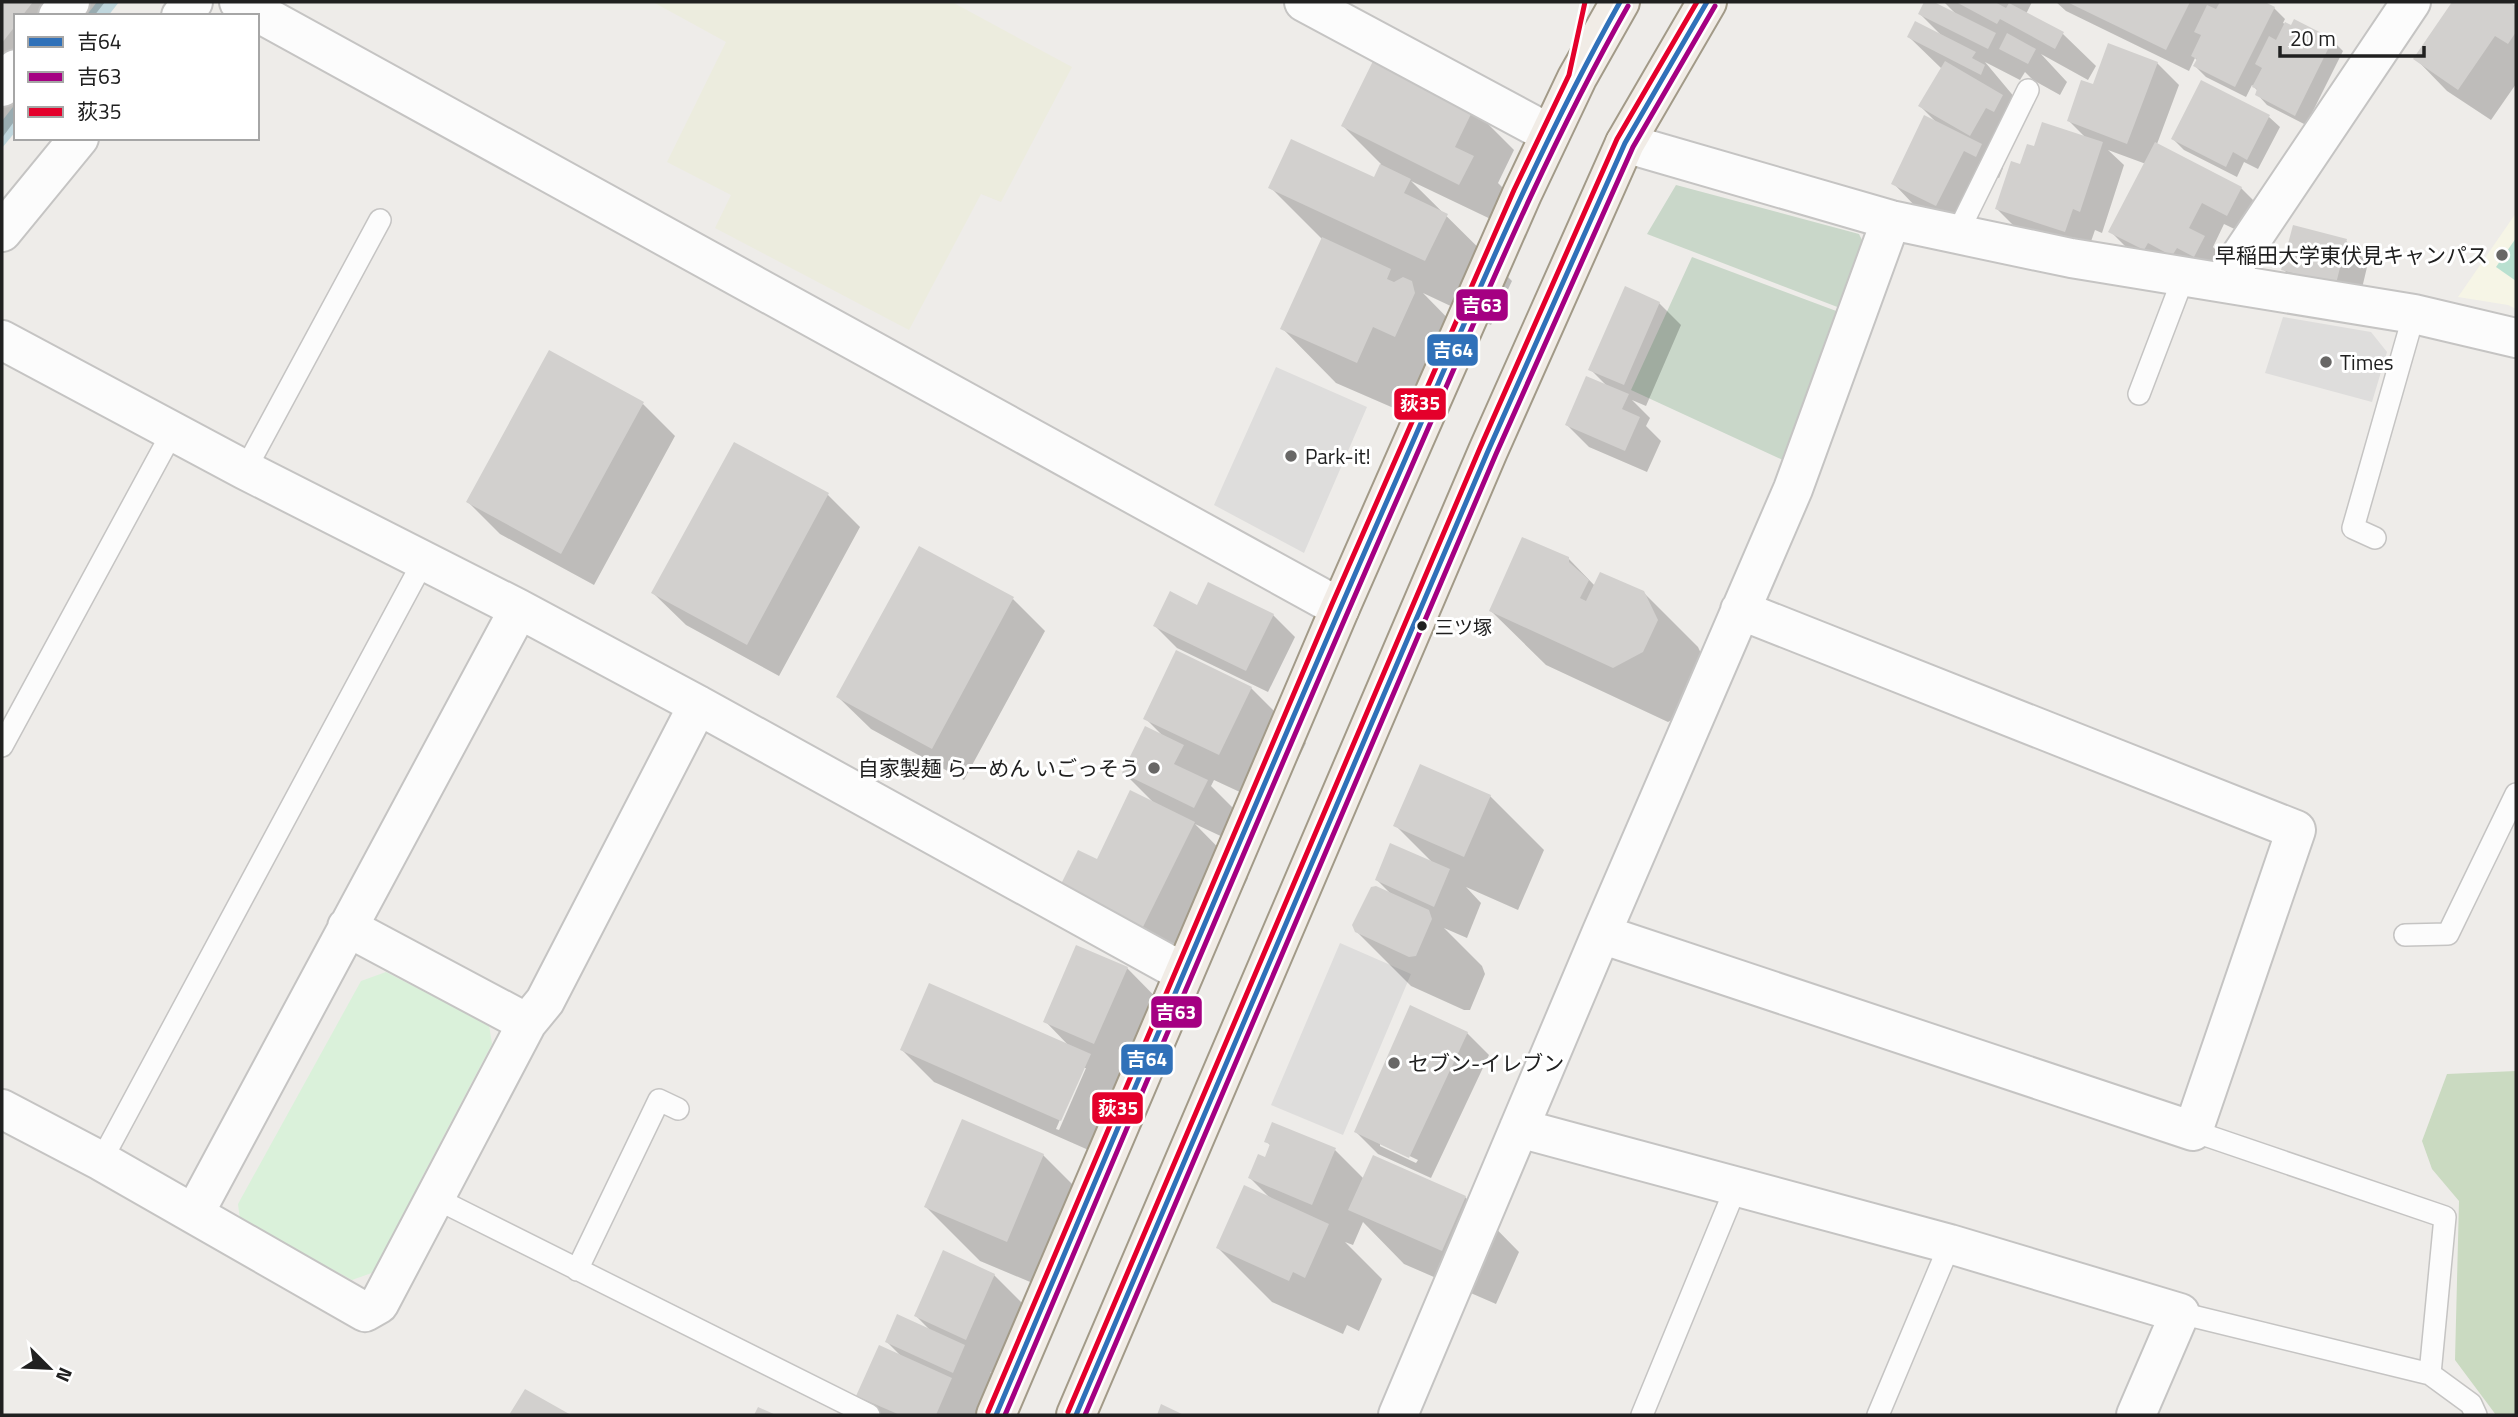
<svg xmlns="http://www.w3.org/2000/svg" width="2518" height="1417" font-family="'Titillium Web','Noto Sans JP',sans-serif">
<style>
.education{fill:#f6f5e6}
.farmland{fill:#ececde}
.forest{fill:#cadac1}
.cemetery{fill:#c9d7c9}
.park{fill:#daf1da}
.pitch{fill:#b9e0d0}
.parking{fill:#dedddc}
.water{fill:#c0d7de}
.shadow{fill:#0003;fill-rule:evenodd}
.building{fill:#d2d0ce}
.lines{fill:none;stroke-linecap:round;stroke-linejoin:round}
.service-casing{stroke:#c5c4c3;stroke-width:24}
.minor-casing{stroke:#c5c4c3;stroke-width:42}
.primary-casing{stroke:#a29a88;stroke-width:42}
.service{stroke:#fcfcfc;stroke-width:21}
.minor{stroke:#fcfcfc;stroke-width:38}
.primary{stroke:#f1ece6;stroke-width:38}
.bus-1-casing{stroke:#fff;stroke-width:10}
.bus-2-casing{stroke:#fff;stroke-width:10}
.bus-3-casing{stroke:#fff;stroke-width:10}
.bus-1{stroke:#3071b9;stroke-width:5}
.bus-2{stroke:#a50082;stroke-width:5}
.bus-3{stroke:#e4002b;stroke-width:5}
.poi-dot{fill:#686766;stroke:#fff;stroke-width:2.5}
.bus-dot{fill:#202020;stroke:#fff;stroke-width:2.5}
.labels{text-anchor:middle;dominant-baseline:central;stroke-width:6;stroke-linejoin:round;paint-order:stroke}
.bus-label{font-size:19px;fill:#202020;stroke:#fff;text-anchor:start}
.poi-label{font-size:21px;fill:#202020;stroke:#fff;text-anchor:start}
.line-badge{stroke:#fff;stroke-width:2.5}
.badge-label{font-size:19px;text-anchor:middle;font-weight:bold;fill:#fff}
</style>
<rect width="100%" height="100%" fill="#eeece9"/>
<path class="education" d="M2516 213V309L2508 305 2458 297Z"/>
<path class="farmland" d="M653 2H952L1072 67 1001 202 981 194 909 330 715 228 731 195 667 162 726 42Z"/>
<path class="forest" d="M2516 1071V1415H2496L2455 1360 2459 1201 2432 1169 2422 1141 2447 1074Z"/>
<path class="cemetery" d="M1676 185 1859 234 1864 244 1840 308 1647 234Z
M1692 257 1839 312 1785 461 1631 390Z"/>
<path class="park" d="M386 972 489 1025 492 1044 419 1183 422 1193 380 1270 352 1280 240 1220 238 1204 361 981Z"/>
<path class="pitch" d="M2516 238V281L2496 267Z"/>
<path class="parking" d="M2283 317 2371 332 2387 352 2372 402 2265 373Z
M1276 367 1367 407 1304 553 1214 505Z
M1340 943 1411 974 1343 1135 1271 1105Z"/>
<path class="water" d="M97 2H119L108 16H86Z
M16 103V131L2 148V121Z"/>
<path class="shadow" d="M2 2H105L94 16H16V119L2 138Z
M1926 2 1957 15 1944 2H2032L2026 14 2063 34 2096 66 2088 80 2041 54 2067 82 2060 95 2033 80 2025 72 2020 80 1985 62 2016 99 1993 157 2003 168 1999 178 1986 172 1959 227 1915 206 1893 183 1937 123 1920 106 1942 69 1909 37H1943L1920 14Z
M2056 2H2261L2274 8 2285 19 2283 23 2292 27 2294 21 2332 40 2343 51 2306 125 2267 105 2257 94 2258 91 2252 85 2246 97 2206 77 2195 66 2198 61 2195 58 2189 71 2066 11Z
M2454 2H2506L2516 9V84L2491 120 2447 91 2415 58Z
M2157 63 2179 85 2157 144 2241 188 2263 210 2249 236 2224 224 2213 247 2226 260 2216 278 2132 253 2110 231 2146 164 2108 150 2124 165 2102 233 2095 230 2087 253 2019 231 1997 209 2021 167 2035 148 2086 138 2069 121 2094 86Z
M1473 109 1514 150 1498 183 1514 199 1501 224 1411 181 1512 281 1491 325 1423 293 1466 337 1412 416 1336 383 1282 328 1323 240 1270 187 1375 179 1381 164 1343 126Z
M2269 117 2280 127 2258 169 2244 162 2237 177 2184 150 2173 139Z
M2346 241 2368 263 2358 305 2305 291 2283 269Z
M1659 303 1681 325 1646 406 1632 400 1650 418 1646 426 1661 441 1647 472 1589 447 1567 425 1608 387 1590 369Z
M643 404 675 436 594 585 500 534 468 502Z
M735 444 828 495 860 527 779 676 686 625 653 593Z
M1568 558 1595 586 1643 592 1698 647 1711 675 1697 706 1668 722 1546 665 1491 611Z
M1013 599 1045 631 964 780 871 729 838 697Z
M1198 607 1273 615 1295 637 1268 692 1177 648 1155 626Z
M1251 688 1306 743 1274 808 1214 780 1211 786 1239 814 1227 839 1195 824 1248 878 1196 984 1114 944 1098 861 1155 804 1124 773 1163 736 1145 718Z
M1490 796 1544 850 1518 910 1466 887 1481 903 1467 938 1444 928 1482 966 1485 974 1470 1010H1464L1411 986 1356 931 1392 895 1377 880 1433 863 1396 826Z
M1127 968 1181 1023 1093 1152 934 1082 902 1050 1071 1048 1045 1021ZM1082 1068H1086L1059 1130 1056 1129Z
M1467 1033 1489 1055 1431 1178 1378 1154 1356 1132ZM1380 1142 1418 1160 1416 1163 1380 1146Z
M963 1121 1043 1155 1098 1210 1061 1295 980 1261 926 1207Z
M1266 1141 1335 1150 1364 1179 1465 1197 1519 1252 1496 1304 1404 1264 1363 1222 1353 1245 1345 1242 1382 1279 1359 1331 1347 1325 1343 1334 1272 1302 1218 1248 1271 1199 1250 1178 1266 1159 1271 1146Z
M994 1275 1035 1316 1007 1379 990 1372 1005 1387 994 1413 977 1405 987 1415H878L859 1396 902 1357 887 1342 931 1331 916 1316Z"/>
<path class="building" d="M2 2H33L22 16H16V25L2 43Z
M1924 2H1934L1996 33 1988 49 1918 14Z
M1956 2H1995L2006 8 2009 3 2064 32 2055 49 2000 19 1997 24Z
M2067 2H2190L2166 50Z
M2220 2H2265L2275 7 2235 87 2193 66 2197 59 2191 56 2201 35 2194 32 2207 5 2216 9Z
M2452 2H2509L2516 6V32L2508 44 2495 36 2458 90 2413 59Z
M2294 19 2333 39 2295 116 2255 95 2257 89 2252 87 2262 68 2255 64 2269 36 2276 40 2285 22 2291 25Z
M1915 21 1976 52 1972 58 1985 65 1981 75 1907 37Z
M2007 33 2036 49 2028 64 1999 49Z
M2108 43 2158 62 2127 144 2067 121 2081 80 2093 84Z
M1374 59 1474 108 1455 147 1474 156 1459 185 1341 126Z
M1945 61 2003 95 1994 112 1986 108 1970 136 1918 106Z
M2201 80 2270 115 2247 160 2233 152 2226 167 2171 139Z
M1924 115 1982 144 1976 157 1964 151 1936 206 1891 184Z
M2042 122 2103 142 2080 212 2073 209 2065 232 1995 209 2011 161 2020 164 2027 144 2034 146Z
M1291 139 1374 177 1380 164 1411 179 1404 193 1448 214 1425 261 1268 188Z
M2155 142 2242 187 2227 216 2202 203 2189 228 2205 236 2194 257 2177 248 2172 256 2148 243 2144 250 2108 232Z
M2293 225 2347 239 2336 284 2281 270Z
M1322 237 1391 269 1387 279 1394 282 1403 277 1412 281 1415 293 1395 337 1373 327 1357 363 1280 329Z
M1625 286 1660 302 1624 385 1588 370Z
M549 350 644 402 561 554 466 502Z
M1586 376 1629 394 1622 409 1640 417 1625 451 1565 425Z
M734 442 829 493 747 645 651 593Z
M1522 537 1569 557V562L1589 580 1580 598 1586 601 1600 572 1644 591 1658 620 1643 652 1613 668 1489 611Z
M919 546 1014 597 932 749 836 697Z
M1208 582 1274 614 1246 671 1153 626 1170 591 1197 605Z
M1176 650 1252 687 1219 755 1143 719Z
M1145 726 1184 745 1174 764 1208 780 1194 808 1122 773Z
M1420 764 1491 795 1464 857 1393 826Z
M1130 790 1195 822 1141 931 1058 890 1078 850 1097 859Z
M1390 843 1450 869 1434 907 1375 880Z
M1376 886 1429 910 1432 919 1416 956 1409 957 1355 932 1352 925 1371 887Z
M1076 945 1128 967 1094 1044 1043 1022Z
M929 983 1091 1054 1061 1121 900 1050Z
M1410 1005 1468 1032 1409 1158 1354 1132Z
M962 1119 1044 1154 1007 1242 924 1207Z
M1272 1122 1336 1148 1312 1205 1248 1178 1258 1154 1265 1157 1270 1144 1264 1142Z
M1373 1155 1466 1196 1442 1251 1348 1210Z
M1244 1185 1329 1224 1305 1278 1293 1272 1289 1281 1216 1248Z
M943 1250 995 1274 966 1340 914 1316Z
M897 1314 965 1345 953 1373 885 1342Z
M879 1345 952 1378 936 1415H900L856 1396Z
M525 1389 571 1415H509Z
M1161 1404 1184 1415H1157Z
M758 1407 776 1415H754Z"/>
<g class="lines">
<g class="service-casing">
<path id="service" d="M1957 234 2028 90
M2139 394 2184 276
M245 470 380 220
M2375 538 2353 528 2414 314
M2 746 173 431
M2405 935 2448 934 2516 794
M2193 1131 2445 1217 2430 1374
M101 1161 423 562
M435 1198 869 1415
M577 1270 659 1100 678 1109
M2180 1313 2430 1374 2471 1404 2476 1415
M1642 1415 1736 1187
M1878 1415 1950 1244"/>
</g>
<g class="minor-casing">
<path id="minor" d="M239 2 1340 608
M1304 2 1550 134
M58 16 70 2
M181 16 193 2
M2 87 16 69
M1625 143 1891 220 1957 234 2071 258 2414 314 2516 338
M2 232 79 138
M2223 282 2411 2
M2 340 245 470 519 609 698 705 1184 973
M347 927 527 1023
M1601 934 2193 1131 2296 830 1740 610
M2 1109 101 1161 365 1312 379 1304 527 1023 545 1001 698 705
M1519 1128 1950 1244 2180 1313 2136 1415
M194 1214 519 609
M1398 1415 1601 934 1793 489 1891 220"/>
</g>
<g class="primary-casing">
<path id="primary" d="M996 1415 1340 608 1522 194 1577 78 1620 2
M1076 1415 1488 451 1625 143 1707 2"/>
</g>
<use href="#service" class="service"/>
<use href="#minor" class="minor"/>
<use href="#primary" class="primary"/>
<g class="bus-1-casing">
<path id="bus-1" d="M996 1415C1126 1110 1254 804 1387 501 1461 333 1530 162 1620 2
M1076 1415 1488 451 1625 143 1707 2"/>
</g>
<g class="bus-2-casing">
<path id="bus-2" d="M1005 1415C1135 1111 1262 806 1395 504 1469 337 1537 166 1628 6
M1085 1415 1496 454 1633 147 1715 6"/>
</g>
<g class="bus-3-casing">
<path id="bus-3" d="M988 1412 1332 604 1514 190 1569 75 1585 2
M1068 1412 1480 448 1617 139 1697 2"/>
</g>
<use href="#bus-1" class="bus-1"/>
<use href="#bus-2" class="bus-2"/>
<use href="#bus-3" class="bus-3"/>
</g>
<g class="poi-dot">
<circle cx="2502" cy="255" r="7"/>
<circle cx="2326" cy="362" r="7"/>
<circle cx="1291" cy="456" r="7"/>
<circle cx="1154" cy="768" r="7"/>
<circle cx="1394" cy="1063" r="7"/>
</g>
<circle class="bus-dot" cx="1422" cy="626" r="6"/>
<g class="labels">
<g class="bus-label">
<text x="1435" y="626">三ツ塚</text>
</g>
<g class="poi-label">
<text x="2488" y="255" text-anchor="end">早稲田大学東伏見キャンパス</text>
<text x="2340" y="362">Times</text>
<text x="1305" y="456">Park-it!</text>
<text x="1140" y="768" text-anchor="end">自家製麺 らーめん いごっそう</text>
<text x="1408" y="1063">セブン-イレブン</text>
</g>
</g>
<g class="line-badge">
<rect x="1455" y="288" width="54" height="34" rx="7" fill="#a50082"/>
<rect x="1426" y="333" width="53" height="34" rx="7" fill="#3071b9"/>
<rect x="1393" y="387" width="54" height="34" rx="7" fill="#e4002b"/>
<rect x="1150" y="995" width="53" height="34" rx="7" fill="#a50082"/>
<rect x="1120" y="1043" width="54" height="33" rx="7" fill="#3071b9"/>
<rect x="1091" y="1091" width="53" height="34" rx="7" fill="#e4002b"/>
</g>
<g class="badge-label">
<text x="1482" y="312">吉63</text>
<text x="1453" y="357">吉64</text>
<text x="1420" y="410">荻35</text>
<text x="1176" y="1019">吉63</text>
<text x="1147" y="1066">吉64</text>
<text x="1118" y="1115">荻35</text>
</g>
<rect width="2518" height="1417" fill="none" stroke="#202020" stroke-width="7"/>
<rect x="14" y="14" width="245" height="126" fill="#ffffff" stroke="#a6a6a6" stroke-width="2"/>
<rect x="28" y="37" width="35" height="10" fill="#3071b9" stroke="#a6a6a6" stroke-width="2"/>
<text x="77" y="49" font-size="21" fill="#202020">吉64</text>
<rect x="28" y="72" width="35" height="10" fill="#a50082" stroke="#a6a6a6" stroke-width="2"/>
<text x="77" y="84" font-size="21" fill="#202020">吉63</text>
<rect x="28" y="107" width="35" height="10" fill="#e4002b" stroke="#a6a6a6" stroke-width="2"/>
<text x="77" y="119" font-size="21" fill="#202020">荻35</text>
<g transform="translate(49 1368) rotate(114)" stroke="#ffffff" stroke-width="5" paint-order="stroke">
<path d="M0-5L12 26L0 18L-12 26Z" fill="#202020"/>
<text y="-10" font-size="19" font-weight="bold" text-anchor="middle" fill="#202020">N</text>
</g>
<path d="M2280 46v10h144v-10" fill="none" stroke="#202020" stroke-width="3.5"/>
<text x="2290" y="46" font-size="21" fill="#202020" stroke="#ffffff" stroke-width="5" paint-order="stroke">20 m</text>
</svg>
